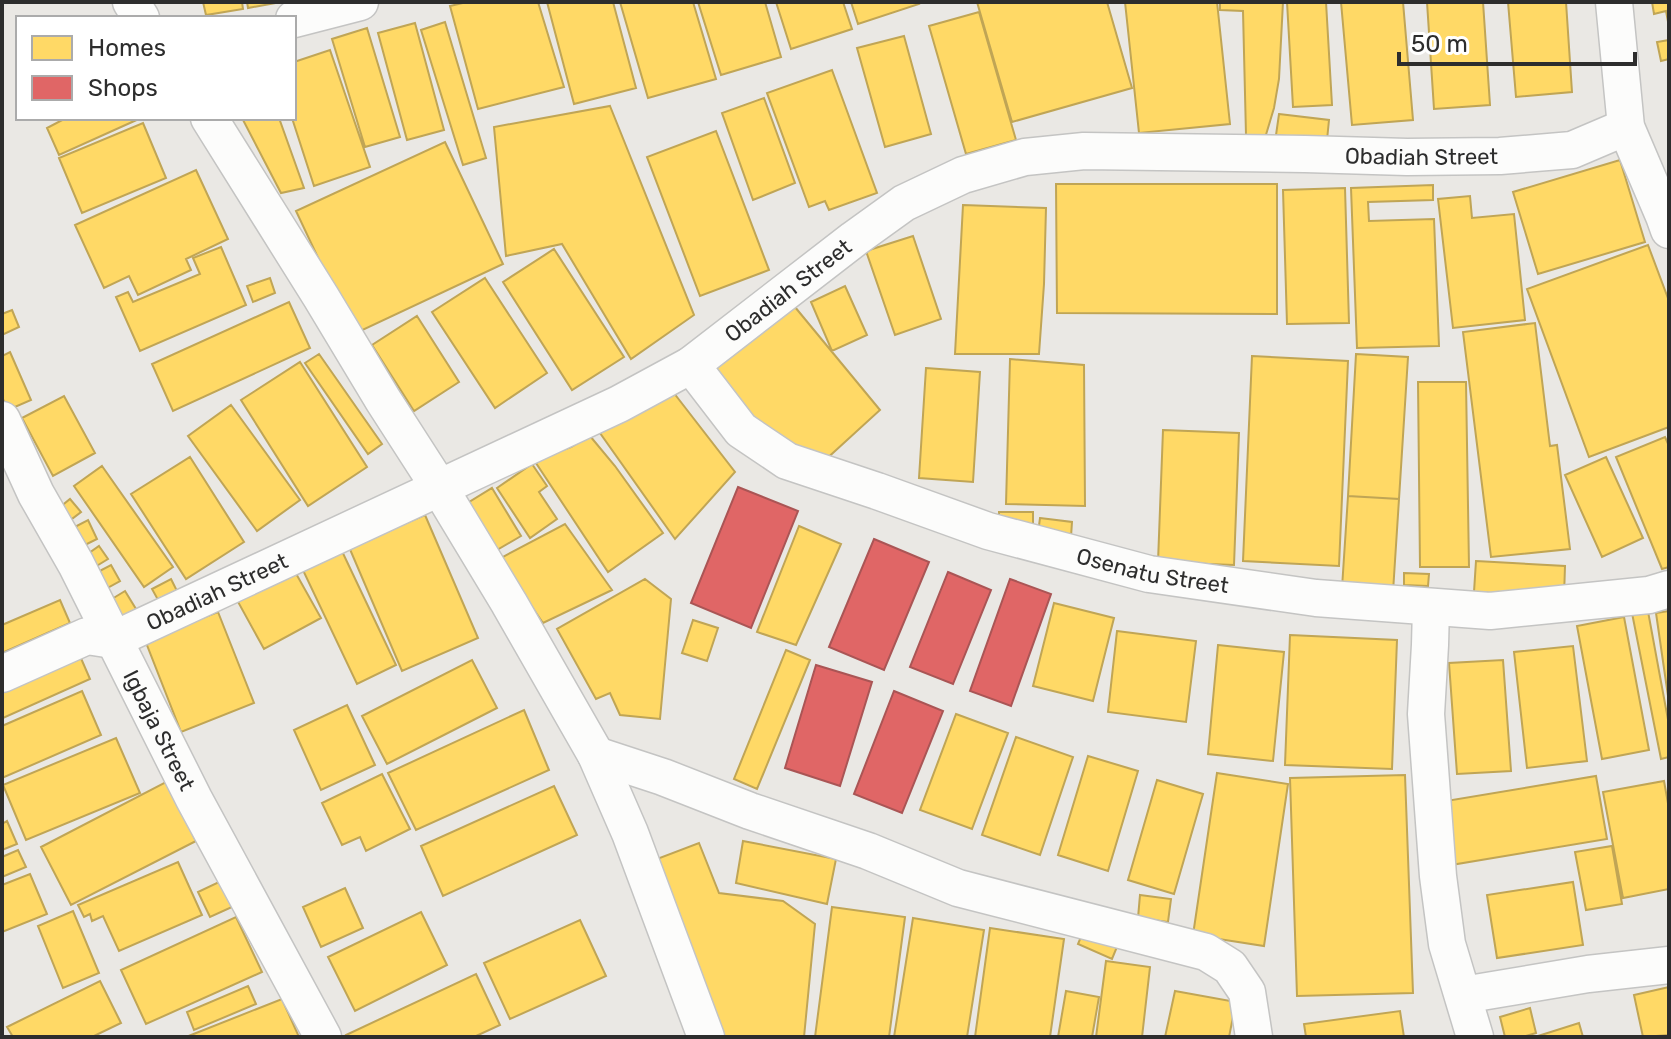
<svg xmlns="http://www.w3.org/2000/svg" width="1671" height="1039" font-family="Rubik,sans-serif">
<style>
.homes{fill:#ffd966;stroke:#c0a555;stroke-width:2}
.shops{fill:#e06666;stroke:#a55;stroke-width:2}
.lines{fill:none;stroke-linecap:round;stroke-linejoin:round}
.street-casing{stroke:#c4c4c3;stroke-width:39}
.street{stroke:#fcfcfb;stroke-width:36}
.labels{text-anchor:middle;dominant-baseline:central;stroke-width:8;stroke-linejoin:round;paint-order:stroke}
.street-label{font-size:22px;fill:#2d2d2d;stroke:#fff}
</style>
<rect width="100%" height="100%" fill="#eae8e4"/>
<path class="homes" d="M203 2H242L243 9 206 15Z
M247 2H281L248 8Z
M467 2H538L564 87 478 109 450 6Z
M547 2H613L636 88 574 104Z
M620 2H693L716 79 648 98Z
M698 2H765L781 57 721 75Z
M776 2H843L852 29 791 49Z
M851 2H918L919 4 858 24Z
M977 2H1107L1132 88 1012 122Z
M1125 2H1217L1230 124 1139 133Z
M1220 2H1283L1279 79 1274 108 1265 138 1246 135 1243 11 1220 10Z
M1287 2H1326L1332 105 1293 107Z
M1341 2H1403L1413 120 1352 125Z
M1427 2H1483L1490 105 1434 109Z
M1508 2H1566L1572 92 1516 97Z
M1652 2H1669V27L1666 11 1654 14Z
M979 12 1016 140 966 154 929 26Z
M445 22 486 158 463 165 421 30Z
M415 23 444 130 407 140 378 33Z
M367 28 400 137 365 147 332 39Z
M904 36 931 134 885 147 857 48Z
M1669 40V59L1661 61 1657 42Z
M330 50 370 167 314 186 292 118H294V62Z
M832 70 877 193 829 210 825 201 809 207 767 93Z
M764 98 795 183 753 200 722 113Z
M610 106 694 315 631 359 562 244 506 256 494 127Z
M1279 114 1329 120 1327 140 1276 135Z
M66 118H141L59 155 47 128Z
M242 118H279L304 188 281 193Z
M143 123 166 178 82 213 59 158Z
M716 131 769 270 700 296 647 157Z
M445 142 503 264 354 334 296 211Z
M1620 160 1645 242 1538 274 1513 192Z
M196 170 228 239 186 259 191 270 138 295 129 276 104 288 75 225Z
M1056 184H1277V314L1057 313Z
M1433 185V200L1368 202 1369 221 1434 219 1439 346 1357 348 1351 188Z
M1345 188 1349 323 1287 324 1283 190Z
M1470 196 1472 218 1514 214 1525 320 1453 328 1438 199Z
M963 205 1046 208 1044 284 1039 354H955Z
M913 236 941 319 895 335 866 251Z
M1648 245 1669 301V427L1589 457 1527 289Z
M221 247 246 305 140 351 116 297 128 292 133 302 200 274 193 258Z
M554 249 624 357 572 390 503 282Z
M270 278 275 293 253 302 247 286Z
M485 278 547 373 495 408 432 312Z
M845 286 867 335 832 351 811 302Z
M790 301 880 410 823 462 758 435 705 369Z
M289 302 310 348 173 411 152 364Z
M12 310 19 327 2 335V314Z
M417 316 459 382 414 411 372 345Z
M1535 323 1550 446 1557 445 1570 549 1491 557 1463 332Z
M10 352 31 400 8 410 2 397V356Z
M319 354 382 444 368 454 305 363Z
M1356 354 1408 357 1399 499 1348 496Z
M1252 356 1348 361 1339 566 1243 561Z
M1010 359 1084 365 1085 506 1006 504Z
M300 362 367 467 308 506 241 400Z
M926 368 980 372 973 482 919 478Z
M1418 382H1466L1469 567H1420Z
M670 388 735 472 675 539 600 433Z
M64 396 95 453 53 476 22 418Z
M231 405 300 500 257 531 188 436Z
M1163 430 1239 433 1234 565 1158 562Z
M590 436 615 466 663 533 608 572 534 460 571 447Z
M1665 437 1669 446V567L1662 569 1616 457Z
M190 457 244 542 186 579 131 494Z
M1606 457 1643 538 1602 557 1565 475Z
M532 464 547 486 539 492 557 519 530 538 497 488Z
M102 466 173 567 144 587 74 486Z
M492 488 521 536 485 557 456 510Z
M1348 496 1399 499 1393 592 1342 588Z
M70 499 81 512 64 525 54 512Z
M999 512H1033V528H999Z
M425 515 478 638 402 671 349 547Z
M1040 518 1072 522 1071 537 1038 533Z
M88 520 97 539 79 548 69 530Z
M565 524 612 590 543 623 499 559Z
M799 526 841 544 796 645 757 632Z
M99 546 108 559 90 570 82 558Z
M340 547 396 665 357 684 301 566Z
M1476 561 1565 566 1564 597 1474 592Z
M111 565 120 581 102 591 92 575Z
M294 570 321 618 264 649 237 600Z
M1404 573 1429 574 1428 586 1404 585Z
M171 579 180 597 162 607 152 589Z
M645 579 671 599 660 719 620 715 610 693 596 699 557 629Z
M125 591 136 609 118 620 107 602Z
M60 600 70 623 2 653V625Z
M1054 603 1114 618 1093 701 1033 686Z
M1647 606 1669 725V757L1661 759 1631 608Z
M1669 611V696H1668L1656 613Z
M218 612 254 703 181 732 145 640Z
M1624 617 1649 750 1602 759 1577 626Z
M693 620 718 628 707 661 682 653Z
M1117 631 1196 641 1186 722 1108 712Z
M1290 635 1397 640 1392 769 1285 765Z
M1218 645 1284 652 1273 761 1208 754Z
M1573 646 1587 761 1527 768 1514 652Z
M786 650 810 660 757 789 734 779Z
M80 656 90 679 3 718 2 691Z
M472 660 497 708 387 764 362 716Z
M1503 660 1511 771 1457 774 1449 663Z
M82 691 101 735 2 778V726Z
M347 705 375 765 321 790 294 730Z
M524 710 549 770 416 830 388 773Z
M956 714 1008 733 972 829 920 810Z
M1016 737 1073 757 1040 855 982 835Z
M116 738 140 793 26 840 3 785Z
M1088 756 1138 771 1108 871 1058 855Z
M1217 773 1288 784 1264 946 1193 935Z
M382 774 410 829 366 851 360 837 342 845 322 803Z
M1405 775 1413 993 1297 996 1290 778Z
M1596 776 1607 839 1451 865 1440 802Z
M1157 780 1203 794 1174 894 1128 880Z
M1664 781 1669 809V889L1623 898 1603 792Z
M166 782 196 841 71 905 41 847Z
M554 786 577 835 443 896 421 846Z
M7 821 17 844 2 850V824Z
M743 841 836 859 827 904 736 883Z
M699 843 719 893 783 901 815 924 804 1037H717L649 862Z
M1612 846 1622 904 1586 910 1575 852Z
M18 850 26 867 2 877V857Z
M178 862 202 915 119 951 103 916 92 921 90 914 84 917 78 905Z
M30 874 47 914 2 932V885Z
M221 881 232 907 210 917 198 892Z
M1573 882 1583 945 1497 958 1487 895Z
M345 888 363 928 321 947 303 907Z
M1140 895 1171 899 1168 922 1138 918Z
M832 907 905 917 889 1037H815Z
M73 911 99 973 63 988 38 926Z
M421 912 447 965 355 1011 328 957Z
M236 917 262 972 146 1024 121 970Z
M913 918 984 930 967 1037H894Z
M580 920 606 976 510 1019 484 963Z
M1085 927 1119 942 1112 959 1078 944Z
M990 928 1064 939 1050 1037H975Z
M1106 961 1150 967 1142 1037H1096Z
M476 974 500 1025 474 1037H347L346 1035Z
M100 981 121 1023 92 1037H13L7 1027Z
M248 986 256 1004 194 1030 187 1012Z
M1669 987V1035L1643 1037 1634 995Z
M1066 991 1099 997 1092 1037H1058Z
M1175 991 1236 1002 1229 1037H1165Z
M282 999 299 1037H186Z
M1530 1008 1536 1033 1522 1037H1505L1500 1017Z
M1400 1011 1404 1037H1306L1304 1024Z
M1579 1023 1583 1037H1534L1538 1036Z"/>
<path class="shops" d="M738 487 798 511 751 628 691 603Z
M874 539 929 562 884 670 829 647Z
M948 572 991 590 953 684 910 667Z
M1010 579 1051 594 1011 706 970 691Z
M816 665 872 682 840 786 785 768Z
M894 691 943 711 902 813 854 794Z"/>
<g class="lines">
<g class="street-casing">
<g id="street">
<path d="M131 2 141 18"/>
<path d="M1614 2 1626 127 1664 216 1669 230"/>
<path d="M294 19 360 2"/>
<path d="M209 118 321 297 383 400 439 487 509 603 596 755 630 833 706 1037"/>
<path id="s1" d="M691 365 741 430 787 461 877 491 988 531 1149 574 1316 598 1490 611 1649 595 1669 589"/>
<path id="s2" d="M2 420 36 494 76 564 194 799 323 1037"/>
<path d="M1431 608 1430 645 1426 714 1438 876 1447 944 1475 1037"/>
<path id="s3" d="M2 674 87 636 113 640 619 404 691 365 854 239 904 203 963 175 1025 157 1084 151 1305 154 1407 157 1500 156 1572 150 1626 127"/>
<path d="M596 755 663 777 750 811 868 851 958 888 1206 952 1230 967 1247 992 1254 1037"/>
<path d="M1463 995 1588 974 1669 965"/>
</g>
</g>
<use href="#street" class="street"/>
</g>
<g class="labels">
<g class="street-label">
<text stroke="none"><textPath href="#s3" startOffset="1554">Obadiah Street</textPath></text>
<text stroke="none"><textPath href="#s3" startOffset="882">Obadiah Street</textPath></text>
<text stroke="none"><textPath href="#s1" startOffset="520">Osenatu Street</textPath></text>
<text stroke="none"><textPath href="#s3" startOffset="234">Obadiah Street</textPath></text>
<text stroke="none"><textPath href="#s2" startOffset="348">Igbaja Street</textPath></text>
</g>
</g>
<rect width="1671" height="1039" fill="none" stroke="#2d2d2d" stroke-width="8"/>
<rect x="16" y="16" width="280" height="104" fill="#ffffff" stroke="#ababab" stroke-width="2"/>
<rect x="32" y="36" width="40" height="24" fill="#ffd966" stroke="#ababab" stroke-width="2"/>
<text x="88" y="56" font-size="24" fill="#2d2d2d">Homes</text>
<rect x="32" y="76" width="40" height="24" fill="#e06666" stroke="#ababab" stroke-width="2"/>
<text x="88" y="96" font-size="24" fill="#2d2d2d">Shops</text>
<path d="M1399 52v12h236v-12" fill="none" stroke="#2d2d2d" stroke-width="4"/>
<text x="1411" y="52" font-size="24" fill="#2d2d2d" stroke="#ffffff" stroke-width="6" paint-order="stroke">50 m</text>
</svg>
